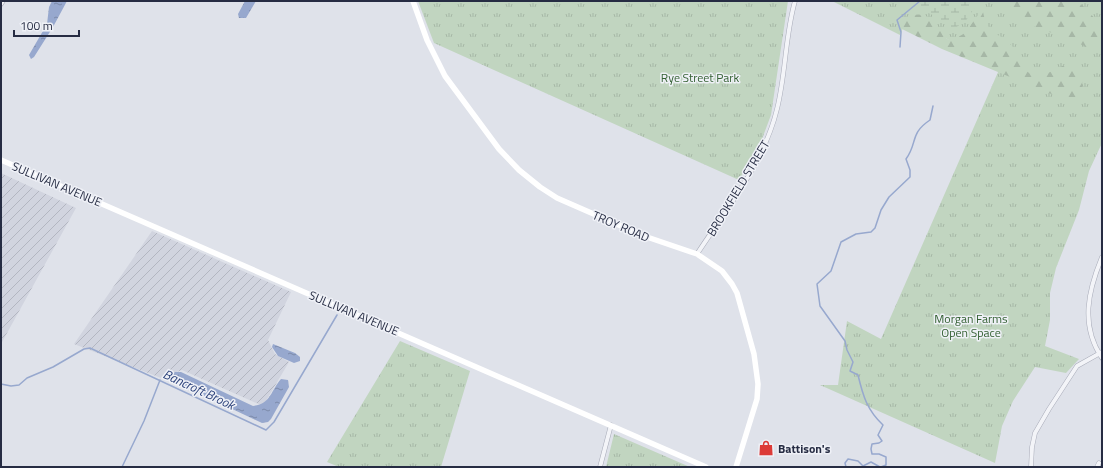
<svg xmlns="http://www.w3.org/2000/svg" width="1103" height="468" font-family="'Titillium Web',sans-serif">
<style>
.industrial{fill:url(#industrial-furrows)}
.grass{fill:url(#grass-tufts)}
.forest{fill:url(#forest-firs)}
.wetland{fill:url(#wetland-marsh)}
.water{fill:url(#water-ripples)}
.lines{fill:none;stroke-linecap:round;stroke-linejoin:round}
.stream{stroke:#97a8ce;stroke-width:1.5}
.street-casing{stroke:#a8abb8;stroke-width:5}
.street{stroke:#f3f4f8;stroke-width:4}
.secondary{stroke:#fff;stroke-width:5.5}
.labels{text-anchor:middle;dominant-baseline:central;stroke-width:3;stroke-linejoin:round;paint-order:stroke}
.park-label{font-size:12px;fill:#336032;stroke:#eff1f7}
.street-label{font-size:12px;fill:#262c43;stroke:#eff1f7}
.poi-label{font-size:12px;font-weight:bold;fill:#262c43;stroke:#eff1f7;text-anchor:start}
.water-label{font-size:13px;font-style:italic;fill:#2c427b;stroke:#eff1f7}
</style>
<defs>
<pattern id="industrial-furrows" width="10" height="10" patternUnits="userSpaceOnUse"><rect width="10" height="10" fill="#d1d4df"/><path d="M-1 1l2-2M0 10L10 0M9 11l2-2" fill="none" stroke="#b3b6c1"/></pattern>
<pattern id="grass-tufts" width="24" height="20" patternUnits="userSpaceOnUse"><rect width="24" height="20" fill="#c1d5c0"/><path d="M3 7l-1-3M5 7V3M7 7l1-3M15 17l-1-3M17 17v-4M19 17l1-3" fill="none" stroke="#a6b7a6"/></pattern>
<pattern id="forest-firs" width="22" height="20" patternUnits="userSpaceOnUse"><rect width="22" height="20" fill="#c1d5c0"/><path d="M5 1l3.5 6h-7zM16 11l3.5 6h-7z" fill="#a6b7a6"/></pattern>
<pattern id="wetland-marsh" width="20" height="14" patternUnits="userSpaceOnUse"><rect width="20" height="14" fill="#c1d5c0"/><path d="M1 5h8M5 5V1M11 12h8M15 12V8" fill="none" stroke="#a6b7a6"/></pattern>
<pattern id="water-ripples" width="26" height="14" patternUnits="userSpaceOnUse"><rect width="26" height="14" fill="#97a8ce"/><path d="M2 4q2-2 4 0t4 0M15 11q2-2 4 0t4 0" fill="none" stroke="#7b89a9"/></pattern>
</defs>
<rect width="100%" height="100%" fill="#dfe2ea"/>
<path class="industrial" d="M1 173 76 208 1 344Z
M152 231 291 292 268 340 275 354 289 362 263 406 182 370 161 378 74 344Z"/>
<path class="grass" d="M418 1H788L771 115 759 147 739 180 434 43Z
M832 1H1102V143L1089 171 1079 210 1056 268 1050 293V320L1045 346 1079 359 1066 373 1035 367 1013 401 1002 426 995 463 820 385H838L847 321 881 339 1002 63 906 21 900 35Z
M400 341 470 371 441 467H339L327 462Z
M614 434 690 467H606Z"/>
<path class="forest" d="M1005 1H1075L1082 5 1102 26V50L1088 48 1065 36 1041 30 1031 25 1016 13Z
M981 11 983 12C988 37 999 31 1012 46 1021 56 1020 74 1037 75 1050 76 1071 59 1076 61 1084 73 1084 92 1078 105L942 49 902 29V21C905 17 909 16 913 15 931 11 938 28 947 39L953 40 965 33Z"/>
<path class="wetland" d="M908 1H979L965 22 953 29 933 15 916 8Z"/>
<path class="water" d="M52 1H67L53 27 34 57 31 59 29 55 47 24 49 7Z
M245 1H256L246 18H239L238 14Z
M273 344 295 353 300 357V361L294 363 278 356 272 347Z
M175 372H181L253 406C271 404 271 390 281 379L288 380 289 387 271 419 268 422 262 423 173 381 171 376Z"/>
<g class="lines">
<path class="stream" d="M900 47 901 32 897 20 920 1
M1 384 11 386 19 385 27 378 53 367 84 349 90 348 266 430 274 422 337 315
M122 467 144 421 160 380
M846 467 845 463 848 459 858 461 863 466 871 462 880 467
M881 467 886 465V457L879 454H872L871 449 872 444 879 443 882 441 878 435 883 425C867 410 863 396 858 375L850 371 853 362 847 350 845 341 820 306 817 284 831 271 841 242 856 234 871 232 875 228 881 210 889 197 910 177V170L906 159C918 143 909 134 930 120L933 106"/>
<g class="street-casing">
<path id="street" d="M1 4 3 1
M697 254C727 208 764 163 777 109 786 73 785 36 795 1
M1102 257C1088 291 1080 325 1102 358
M600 467 611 425
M1031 467 1032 447 1035 433 1049 409 1077 366 1102 352
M1097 467 1099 463"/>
</g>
<use href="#street" class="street"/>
<path class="secondary" d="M413 1 427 40 445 76 499 149 519 170 540 187 557 198 644 236 697 254 722 271 732 284 737 293 754 354 758 384 757 399 736 467
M1 160 706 467"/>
</g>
<defs>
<g id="shop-bare" transform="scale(1.2)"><path d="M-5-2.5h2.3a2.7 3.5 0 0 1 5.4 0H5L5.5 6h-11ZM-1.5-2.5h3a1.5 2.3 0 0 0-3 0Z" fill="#dc3b38" stroke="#eff1f7" stroke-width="2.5" paint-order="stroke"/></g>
</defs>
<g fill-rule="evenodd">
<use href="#shop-bare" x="766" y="448"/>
</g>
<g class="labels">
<g class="park-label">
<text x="700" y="77">Rye Street Park</text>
<text x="971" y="318">Morgan Farms<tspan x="971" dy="14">Open Space</tspan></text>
</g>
<g class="street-label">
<text transform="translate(57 184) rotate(23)">SULLIVAN AVENUE</text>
<text transform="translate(738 188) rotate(-59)">BROOKFIELD STREET</text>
<text transform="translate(621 226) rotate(23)">TROY ROAD</text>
<text transform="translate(354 313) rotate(23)">SULLIVAN AVENUE</text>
</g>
<g class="poi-label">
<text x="778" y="448">Battison's</text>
</g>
<g class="water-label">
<text transform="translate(199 389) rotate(25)">Bancroft Brook</text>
</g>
</g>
<rect width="1103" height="468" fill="none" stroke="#262c43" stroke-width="4"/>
<path d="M14 30v6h65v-6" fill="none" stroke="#262c43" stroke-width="2"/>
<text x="20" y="30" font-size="12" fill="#262c43" stroke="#eff1f7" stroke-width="3" paint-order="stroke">100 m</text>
</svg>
